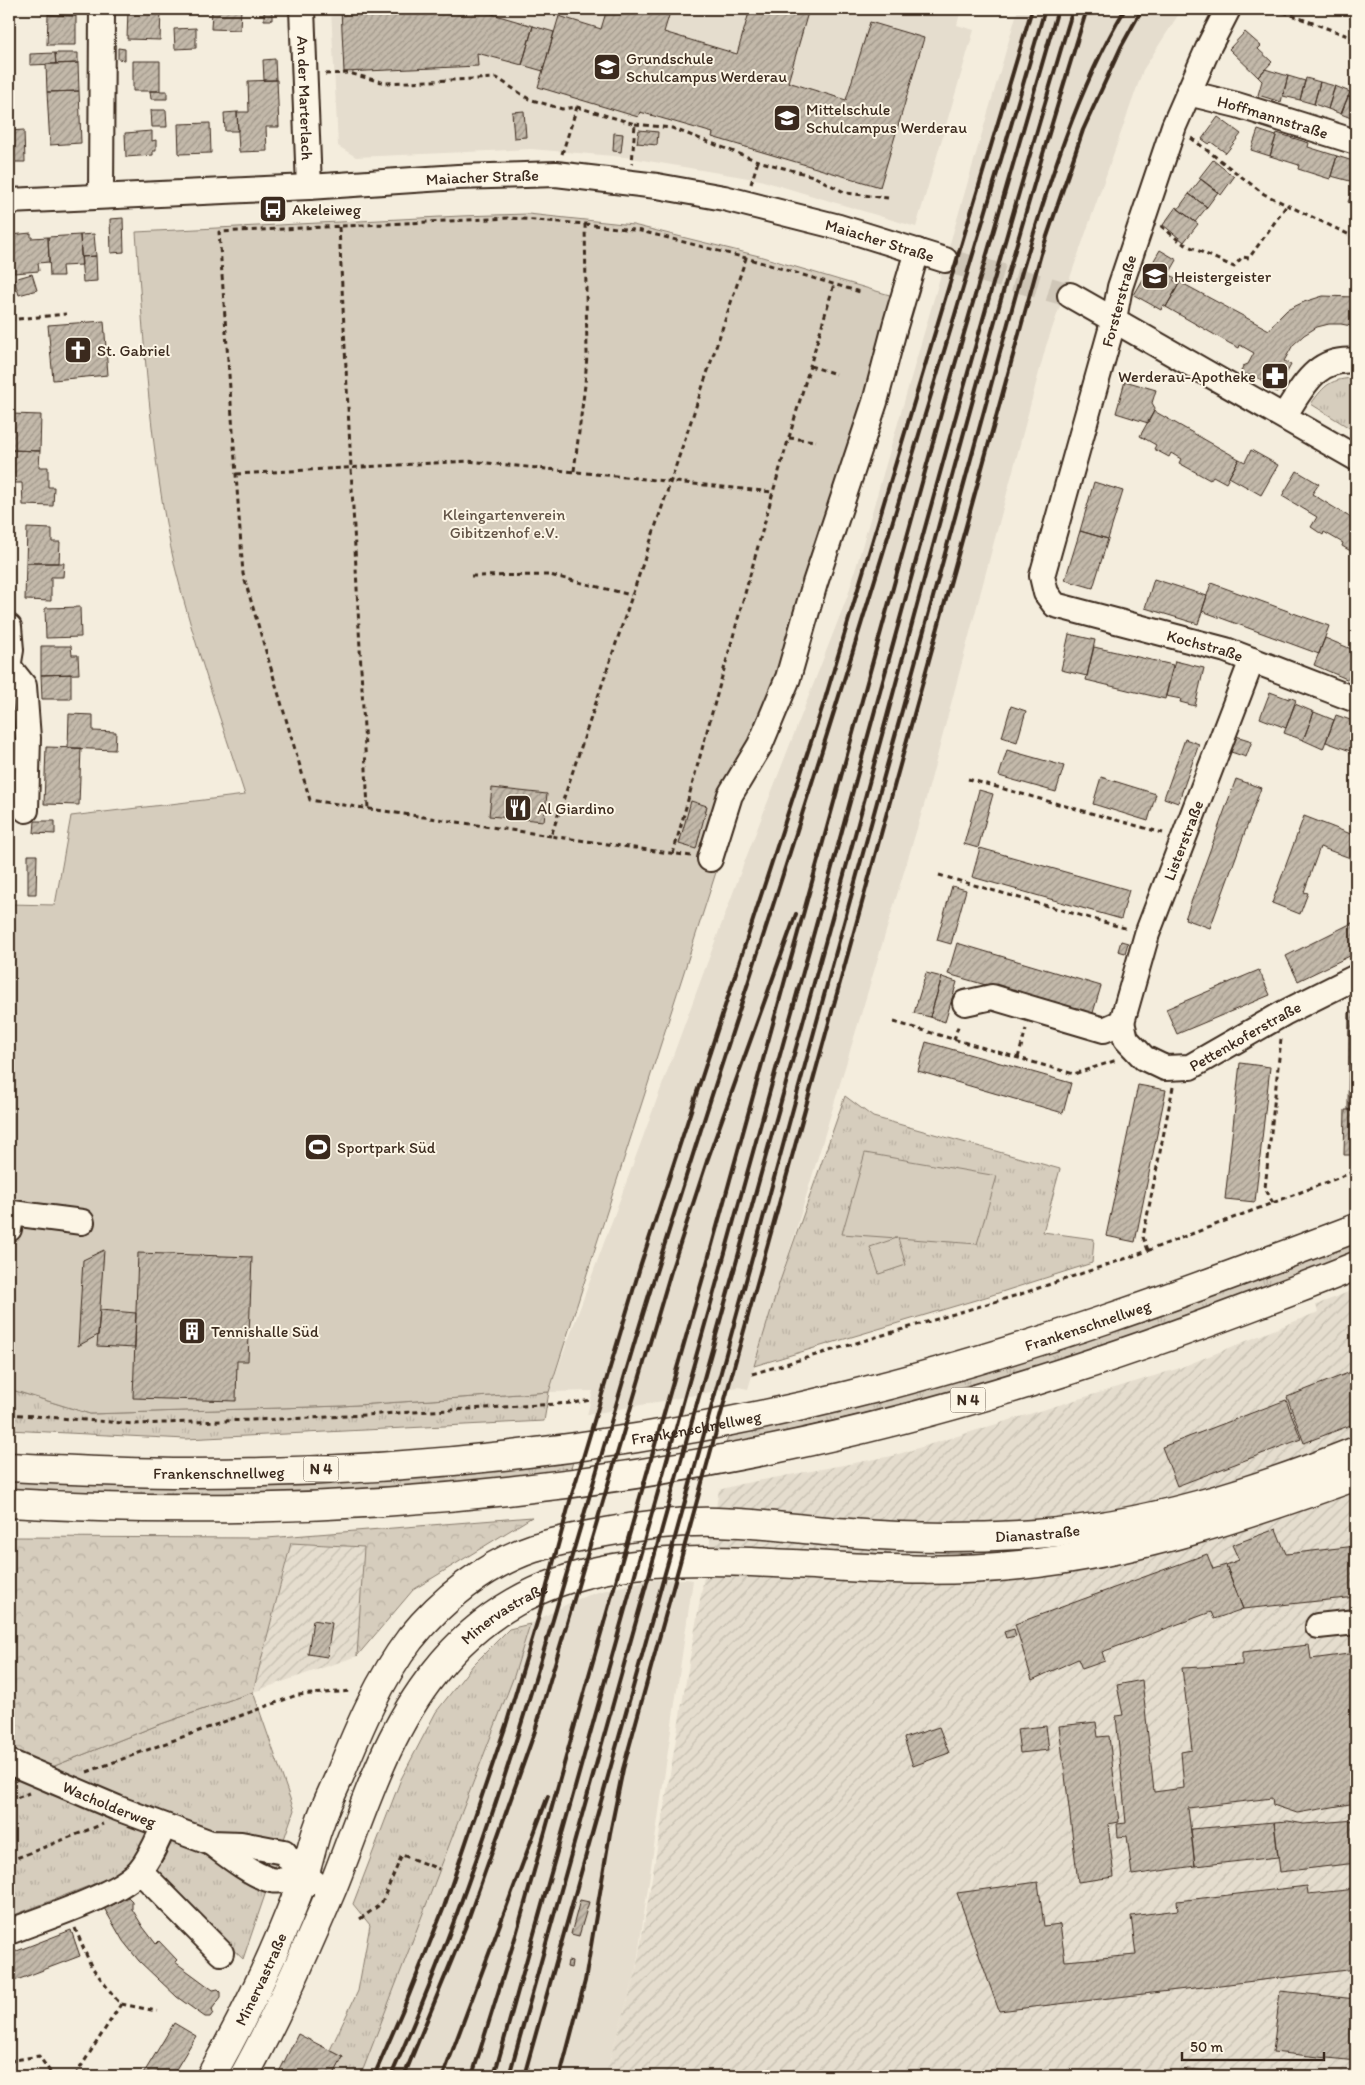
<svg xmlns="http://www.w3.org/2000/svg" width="1365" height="2085" font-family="Itim,sans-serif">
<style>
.built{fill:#e5ddce}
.industrial{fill:url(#industrial-furrows)}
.grass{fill:url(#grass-tufts);stroke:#887c6e}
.forest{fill:url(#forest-crowns);stroke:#887c6e}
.garden{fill:#d6cdbd;stroke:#887c6e}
.building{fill:url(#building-hatch);stroke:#3b2a1e}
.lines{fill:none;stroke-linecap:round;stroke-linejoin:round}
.minor-tunnel{stroke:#cfc6b7;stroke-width:24;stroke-dasharray:24 12;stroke-linecap:butt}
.minor-casing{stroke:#3b2a1e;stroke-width:28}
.major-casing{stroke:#3b2a1e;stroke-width:31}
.highway-casing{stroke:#3b2a1e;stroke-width:31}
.path{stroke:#3b2a1e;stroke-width:3;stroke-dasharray:5 4;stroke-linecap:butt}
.minor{stroke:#fcf5e5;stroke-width:24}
.major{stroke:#fcf5e5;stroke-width:28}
.highway{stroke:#fcf5e5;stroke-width:28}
.rail{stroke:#3b2a1e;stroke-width:4}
.labels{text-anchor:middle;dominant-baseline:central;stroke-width:4;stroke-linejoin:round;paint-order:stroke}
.shield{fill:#fcf5e5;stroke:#75675a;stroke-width:1}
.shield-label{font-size:15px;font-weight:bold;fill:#3b2a1e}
.poi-label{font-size:16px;fill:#3b2a1e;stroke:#fcf5e5;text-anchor:start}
.street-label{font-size:16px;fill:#3b2a1e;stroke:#fcf5e5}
.park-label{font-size:16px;fill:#625346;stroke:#fcf5e5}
</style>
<defs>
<pattern id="industrial-furrows" width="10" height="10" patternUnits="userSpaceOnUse" patternTransform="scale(1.25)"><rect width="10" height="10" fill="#e5ddce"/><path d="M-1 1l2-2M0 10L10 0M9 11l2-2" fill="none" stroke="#c5beb0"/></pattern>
<pattern id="grass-tufts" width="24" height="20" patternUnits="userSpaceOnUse" patternTransform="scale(1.25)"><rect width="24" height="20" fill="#d6cdbd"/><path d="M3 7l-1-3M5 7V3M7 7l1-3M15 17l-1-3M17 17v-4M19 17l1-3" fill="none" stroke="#b9b0a2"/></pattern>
<pattern id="forest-crowns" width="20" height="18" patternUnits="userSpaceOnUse" patternTransform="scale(1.25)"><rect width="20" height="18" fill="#d6cdbd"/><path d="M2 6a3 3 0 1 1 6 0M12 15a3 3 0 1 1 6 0" fill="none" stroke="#b9b0a2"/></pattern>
<pattern id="building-hatch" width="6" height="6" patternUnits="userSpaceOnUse" patternTransform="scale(1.25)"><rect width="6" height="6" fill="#c3b9aa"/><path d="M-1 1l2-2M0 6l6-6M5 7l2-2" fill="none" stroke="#a0978a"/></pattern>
</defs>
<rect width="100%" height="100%" fill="#f4eddd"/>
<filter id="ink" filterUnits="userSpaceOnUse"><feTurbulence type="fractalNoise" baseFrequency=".02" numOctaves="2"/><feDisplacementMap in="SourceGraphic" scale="10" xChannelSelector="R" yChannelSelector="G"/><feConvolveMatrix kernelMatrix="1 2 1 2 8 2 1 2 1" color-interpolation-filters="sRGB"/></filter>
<g filter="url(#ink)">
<path class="built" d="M331 9H961L957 25 974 30 916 227 760 180 625 157 531 149 356 157 338 146Z
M1018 9H1182L1143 70 1046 346 925 802 748 1389 738 1387 587 1415 593 1391 549 1392 744 863 848 595Z
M686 1579 693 1580 635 1976 605 2076H359L453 1836 514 1676 530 1624 575 1600 598 1592 648 1580Z"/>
<path class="industrial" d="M1356 1289V2076H605L635 1976 719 1490 741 1484 892 1456 1177 1369 1318 1312 1316 1305Z
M291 1543 364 1547 357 1656 253 1692Z"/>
<path class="grass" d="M1356 378V432L1311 404C1325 384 1331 379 1356 378Z
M845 1096 873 1117 1060 1169 1043 1232 1094 1239 1092 1263 989 1296 754 1366 779 1284Z
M1356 1239V1253L1216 1307 970 1389 725 1446 730 1432Z
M9 1389 90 1414 342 1406 549 1392 544 1421 186 1439 9 1430Z
M574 1458 570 1472 349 1492 223 1498 9 1490V1477Z
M530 1624 514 1676 364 2067 359 2076H333L343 2057 330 2050 358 1991 370 1925 353 1904 401 1779 436 1712 473 1665 509 1629Z
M253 1692 294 1810 243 1959 139 1861 117 1875 9 1917V1784L158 1725Z"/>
<path class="forest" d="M532 1517 413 1590 357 1656 364 1547 291 1543 253 1692 158 1725 9 1784V1537L267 1538Z"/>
<path class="garden" d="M528 214 633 225 759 256 893 296 779 678 758 728 719 789 700 857 718 866 549 1392 342 1406 90 1414 9 1389V904L55 905 71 816 245 795C221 720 194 644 175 567 150 457 144 344 136 232L461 216Z
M865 1153 997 1176 977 1244 898 1238 906 1265 879 1274 870 1247 897 1238 842 1234Z"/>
<path class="building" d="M48 9H76V16L48 15Z
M128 9H161L160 40 127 39Z
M212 9H241L240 30 211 29Z
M264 9H272V20H264Z
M341 9H475L533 26 522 65 477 53 478 66 344 72Z
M607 9H671L664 32 737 54 750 9H809L788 82 846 100 870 22 924 38 880 187 712 137 713 133 640 112 638 117 538 87 559 16 601 29Z
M48 15 76 16V45H47Z
M533 26 554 32 543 71 522 65Z
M196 28V48L175 49 174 29Z
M1245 32 1261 46 1258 49 1272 62 1258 77 1229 49Z
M118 48 125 49V60L118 59Z
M55 53 56 64 30 65V54Z
M55 53H78V63L56 64Z
M275 59 276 80H264L263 60Z
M133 61H160V91H133Z
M78 63 79 91 47 92 46 64Z
M1265 69 1288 76 1281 102 1258 95 1262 81 1258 77Z
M1288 76 1305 81 1300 100 1283 96Z
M1306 78 1320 82 1314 104 1300 100Z
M277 80 279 127H266L267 151 239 152 237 112H249L248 81Z
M1320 82 1335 86 1328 109 1314 104Z
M1335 86 1350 92 1341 114 1328 109Z
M79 91 81 143 50 145 47 92Z
M150 91H167V99H151Z
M1348 96 1356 98V120L1341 114Z
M151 110H166L167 127H152Z
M524 111 526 137 514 138 512 112Z
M237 112 238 131H225L224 113Z
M1218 117 1241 134 1226 153 1211 142 1209 144 1202 139Z
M210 123 211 153 179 154 178 124Z
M24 130 25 162H9V131Z
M639 130 658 132 657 145 637 143Z
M1258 130 1276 136 1270 156 1251 150Z
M152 131V141L156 140V151H153V155L126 157 125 133Z
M614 133 623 134 621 152 613 151Z
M1277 133 1309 143 1308 147 1337 156 1330 179 1298 169 1299 165 1270 156Z
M1337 156 1356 162 1350 181 1331 176Z
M1213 160 1234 177 1221 195 1199 178Z
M1201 179 1218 192 1207 207 1189 194Z
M1356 183V206L1348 202Z
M1189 194 1207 207 1195 222 1178 209Z
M1176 207 1198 224 1184 242 1163 225Z
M123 218 124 252 111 253 110 219Z
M31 233V238L48 237 49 262 38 263 39 271 14 273 11 235Z
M94 234 96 256 81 257 80 235Z
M80 235 82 265 62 266 63 276H50L48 237Z
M1160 250 1177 260 1169 274 1175 278 1173 280 1179 284 1166 307 1163 305 1161 310 1134 295Z
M96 256 97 281 83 282 81 257Z
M32 274 37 290 19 295 14 279Z
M1180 282 1269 330 1276 321 1287 310 1304 302 1323 296 1355 297 1356 327 1341 324H1329L1317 327 1304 335 1293 345 1284 361 1291 365 1281 383 1283 387 1281 391 1277 392 1273 390 1272 385 1252 375H1244L1241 371 1243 366 1248 364 1254 353 1240 345 1239 348 1229 343 1166 307Z
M104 321 108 375 53 380 48 325Z
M1125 381 1156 390 1152 403 1155 408 1154 411 1148 423 1116 413Z
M1154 411 1239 459 1226 483 1213 476 1210 480 1179 463 1181 459 1171 453 1169 457 1154 449 1156 445 1140 436Z
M12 414 41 415 40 451 11 450Z
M11 450 40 451 39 467H48V487H54L53 506 23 505 22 483H10Z
M1251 450 1278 465 1261 495 1229 477 1239 459 1245 462Z
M1297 471 1319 484 1312 494 1356 521V550L1354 553 1342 546 1343 543 1324 532 1323 535 1311 527 1317 517 1282 496Z
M1094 482 1123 491 1108 539 1080 531Z
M27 528 52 529V542H60L59 563H26Z
M1080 531 1108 539 1093 588 1065 580Z
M26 563H64L63 577H51V601L25 600Z
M1154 579 1207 596 1198 624 1145 608Z
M1211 583 1329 626 1319 654 1202 611Z
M80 607 81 637 46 638 45 608Z
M1069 634 1095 640 1087 676 1061 670Z
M1325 638 1356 651V683L1314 665Z
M41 646H71L72 655H78L79 674 41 675Z
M1094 647 1173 665 1165 699 1086 680Z
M1175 661 1204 668 1195 706 1180 702 1181 699 1166 696Z
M71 674V699H42L41 675Z
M1270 692 1289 699V697L1296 700 1286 728 1260 718Z
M1295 704 1314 712 1303 740 1284 733Z
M1011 706 1026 711 1017 742 1002 737Z
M1314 712 1334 720 1323 749 1303 740Z
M69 714 93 715V731L116 732 115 750 68 748Z
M1336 715 1356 722V744L1353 752 1326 742Z
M1236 736 1252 741 1246 757 1231 752Z
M1185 739 1199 744 1178 803 1164 798Z
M46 747 81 748 79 805 44 804Z
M1007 750 1064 766 1056 792 999 776Z
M1101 777 1156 794 1148 821 1093 804Z
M1236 779 1261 788 1210 928 1185 919Z
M492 788 547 794 544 821 489 816Z
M979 790 993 794 978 848 964 844Z
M691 801 707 806 696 849 679 844Z
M1304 816 1356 836V865L1352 864 1353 859 1320 847 1304 892 1308 893 1300 914 1272 903Z
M35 821H55V834L34 833Z
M980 848 1129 890 1121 919 972 877Z
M28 855H37L36 894H28Z
M952 886 966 890 951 944 937 940Z
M1356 921V953L1298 981 1286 956Z
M1121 941 1128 943 1125 953 1118 951Z
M957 943 1101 986 1092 1016 948 974Z
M1259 970 1270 995 1177 1034 1166 1009Z
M926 973 942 977 930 1017 914 1013Z
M942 977 957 982 945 1022 930 1017Z
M1349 1012H1356V1110H1348Z
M926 1042 1071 1083 1063 1113 918 1071Z
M1240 1063 1270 1067 1255 1202 1225 1199Z
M1138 1085 1166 1090 1135 1242 1106 1236Z
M1345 1110H1356V1155H1344Z
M104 1250 98 1335 78 1346 83 1260Z
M138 1253 252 1257 248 1361H237L236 1401 133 1398Z
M100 1310 136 1313 135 1348 97 1346Z
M1356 1370V1423L1304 1443 1287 1397Z
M1286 1400 1301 1439 1177 1486 1162 1447Z
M1276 1529 1286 1554 1356 1546V1597L1243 1609 1226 1565 1239 1560 1232 1545Z
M1207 1554 1213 1569 1226 1565 1243 1609 1214 1619 1211 1612 1102 1652 1105 1661 1082 1669 1078 1659 1032 1680 1015 1624Z
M313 1620 332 1623 327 1657 308 1654Z
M1014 1629 1016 1636 1006 1638 1004 1632Z
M1309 1645 1311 1659 1356 1653V1803L1297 1813 1273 1805 1272 1798 1188 1808 1195 1866 1132 1875 1127 1836 1118 1837 1117 1824 1126 1823 1116 1716 1123 1715 1117 1685 1142 1680 1154 1792 1184 1788 1181 1752 1192 1750 1182 1668 1242 1665V1652Z
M1096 1722 1098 1737 1109 1736 1119 1822 1108 1824 1114 1877 1078 1882 1059 1726Z
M1046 1726 1049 1750 1020 1753 1017 1729Z
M939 1727 949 1753 913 1766 904 1738Z
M1356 1820V1863L1280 1872 1274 1822 1288 1821 1304 1824Z
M1274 1822 1278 1857 1195 1866 1191 1829Z
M1038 1882 1044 1926 1060 1924 1065 1961 1136 1955 1131 1916 1178 1910 1177 1901 1307 1886 1308 1894 1356 1889V1969L999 2011 957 1893Z
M123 1897H128L132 1901V1909L143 1927 156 1944 159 1941 177 1960 175 1962 213 1990 218 1989 221 1992V1997L212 2009 213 2013 210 2017H205L177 1997 139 1961 123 1941 104 1908 107 1905H112L119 1902Z
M580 1900 589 1902 579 1936 571 1934Z
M71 1930 80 1956 9 1983V1954Z
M568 1961 572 1962 571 1968 567 1967Z
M1280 1991 1356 1999V2061L1273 2052Z
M174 2023 196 2036 172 2076H142Z
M298 2034 343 2057 333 2076H277Z
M1187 2069 1258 2076H1186Z"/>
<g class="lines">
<path class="minor-tunnel" d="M945 260 1070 295"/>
<g class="minor-casing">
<g id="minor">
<path id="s1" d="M302 9 309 187"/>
<path id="s2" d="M1228 9 1209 46 1174 126 1120 287 1114 319 1042 576 1046 593 1055 605 1226 650 1356 700"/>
<path id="s3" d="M1188 93 1237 105 1356 142"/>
<path d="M101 196 102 9"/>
<path id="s4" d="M9 201 309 187 458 177 556 174 657 186 724 198 839 227 945 260"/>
<path d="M1070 295 1356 458"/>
<path d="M1284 416C1303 387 1316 356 1356 361"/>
<path d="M9 627 11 650 9 662"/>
<path d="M9 667 24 686 28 738 26 810"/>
<path d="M710 859 730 795 760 745 788 678 815 583 875 402 895 326 917 251"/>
<path d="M965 1003 992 997 1104 1030 1122 1022"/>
<path id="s5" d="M1122 1022 1147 934 1252 660"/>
<path id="s6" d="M1122 1022 1126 1039 1144 1058 1165 1068 1190 1067 1284 1013 1356 977"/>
<path d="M9 1229 12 1213 82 1222"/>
<path d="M1318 1626 1356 1622"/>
<path id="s7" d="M9 1762 117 1808 211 1843 241 1844 284 1852 303 1878"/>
<path d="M211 1843C227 1855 252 1875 271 1880 285 1883 296 1875 314 1882"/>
<path d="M140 1871 221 1953"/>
<path d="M9 1932C43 1918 118 1896 140 1870 151 1857 157 1841 164 1826"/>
</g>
</g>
<g class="major-casing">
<g id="major">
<path id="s8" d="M211 2076C246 2014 277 1949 302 1882 309 1863 312 1843 319 1825 324 1809 332 1793 339 1777 358 1730 379 1680 410 1639 441 1600 486 1564 534 1548 558 1541 582 1536 606 1532 643 1525 680 1521 717 1522 761 1523 805 1530 850 1533 911 1538 973 1538 1035 1534 1146 1526 1253 1492 1356 1451"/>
<path id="s9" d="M244 2076C277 2016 305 1953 332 1889 362 1815 384 1735 435 1672 537 1543 683 1558 828 1566 893 1570 956 1572 1020 1565 1137 1553 1246 1516 1356 1476"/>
</g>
</g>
<g class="highway-casing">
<g id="highway">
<path id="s10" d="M9 1467C69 1470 129 1473 189 1473 410 1473 634 1448 849 1395 1023 1353 1190 1291 1356 1228"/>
<path d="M9 1503C265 1518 523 1501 774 1449 974 1408 1168 1341 1356 1266"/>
</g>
</g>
<path class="path" d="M1275 9 1356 39
M325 74 349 73 385 83 497 78 529 99 562 109 577 107 635 124 632 164
M635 124 672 128 758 161 813 176 846 193 888 198
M1191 138 1264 194 1356 238
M562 154 577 107
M751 184 758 161
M1161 226 1182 243 1234 267 1242 257 1249 258 1287 205
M339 227 368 809
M9 320 66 314
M810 366 836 374
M789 438 816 441
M574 471 585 385 587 354 585 224
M236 474 468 461 773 492
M471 576 550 575 631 595
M968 779 1163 833
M551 836 310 800 243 574 219 232 510 218 585 224 641 231 746 258 860 292
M673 854 773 492 834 284
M691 856 551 836 746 258
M939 875 1128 929
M894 1022 1074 1074 1117 1060
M954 1040 959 1023
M1018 1058 1026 1029
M1273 1203 1265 1188 1281 1039
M1148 1250 1143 1237 1173 1087
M752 1374 1021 1294 1139 1254 1356 1171
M9 1414 135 1424 310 1418 573 1403 591 1400
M87 1772 297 1695 352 1691
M9 1801 29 1793
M9 1861 103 1824
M360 1919 381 1904 402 1855 439 1869
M75 1928 91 1966 116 1999 121 2004 157 2011
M9 2061 39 2056 53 2076
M75 2076 121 2004"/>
<use href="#minor" class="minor"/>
<use href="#major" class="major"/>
<use href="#highway" class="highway"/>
<path class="rail" d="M374 2076 407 2000 444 1907 506 1725 538 1619 570 1501 641 1264 825 699 1032 9
M391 2076C501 1830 566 1568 644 1311 700 1127 762 944 819 760 897 511 972 260 1045 9
M404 2076 465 1928 535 1731 672 1268 707 1161 796 914
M443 2076 548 1796
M472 2076 516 1935 587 1682 704 1274 945 399 1058 9
M494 2076C607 1675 720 1273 831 871 910 583 987 295 1073 9
M509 2076C621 1674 734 1273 845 871 924 583 998 293 1087 9
M524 2076 704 1434 1022 272C1049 182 1077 90 1125 9
M560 2076 585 1981 610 1833 623 1769 1041 254 1083 130 1121 47 1142 9"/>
</g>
</g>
<defs>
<g id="school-square" transform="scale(1.4375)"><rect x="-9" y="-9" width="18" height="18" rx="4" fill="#3b2a1e" stroke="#fcf5e5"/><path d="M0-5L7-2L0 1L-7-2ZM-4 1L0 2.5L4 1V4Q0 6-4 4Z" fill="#fff"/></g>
<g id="bus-square" transform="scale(1.4375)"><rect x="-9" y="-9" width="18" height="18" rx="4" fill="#3b2a1e" stroke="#fcf5e5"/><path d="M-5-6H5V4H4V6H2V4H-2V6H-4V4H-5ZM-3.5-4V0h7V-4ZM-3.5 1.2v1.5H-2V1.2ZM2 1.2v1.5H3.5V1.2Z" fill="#fff"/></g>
<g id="church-square" transform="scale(1.4375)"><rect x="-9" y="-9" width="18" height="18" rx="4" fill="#3b2a1e" stroke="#fcf5e5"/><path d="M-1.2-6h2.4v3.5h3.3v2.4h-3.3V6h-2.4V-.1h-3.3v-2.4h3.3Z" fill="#fff"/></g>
<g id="pharmacy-square" transform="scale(1.4375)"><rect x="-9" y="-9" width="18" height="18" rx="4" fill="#3b2a1e" stroke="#fcf5e5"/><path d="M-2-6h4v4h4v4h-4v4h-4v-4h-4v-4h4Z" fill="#fff"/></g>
<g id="restaurant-square" transform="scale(1.4375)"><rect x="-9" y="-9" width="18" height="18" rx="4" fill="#3b2a1e" stroke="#fcf5e5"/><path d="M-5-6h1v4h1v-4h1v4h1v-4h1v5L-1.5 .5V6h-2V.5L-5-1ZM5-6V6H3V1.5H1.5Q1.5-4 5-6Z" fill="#fff"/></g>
<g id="stadium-square" transform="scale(1.4375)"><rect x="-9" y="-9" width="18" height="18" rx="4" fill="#3b2a1e" stroke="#fcf5e5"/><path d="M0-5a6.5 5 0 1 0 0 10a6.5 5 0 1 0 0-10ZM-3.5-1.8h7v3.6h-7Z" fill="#fff"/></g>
<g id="building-square" transform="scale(1.4375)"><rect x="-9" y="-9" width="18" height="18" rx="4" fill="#3b2a1e" stroke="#fcf5e5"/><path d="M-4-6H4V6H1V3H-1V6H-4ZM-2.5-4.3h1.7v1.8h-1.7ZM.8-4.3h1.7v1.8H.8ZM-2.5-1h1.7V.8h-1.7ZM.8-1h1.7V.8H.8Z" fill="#fff"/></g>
</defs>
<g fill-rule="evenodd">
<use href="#school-square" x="607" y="67"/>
<use href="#school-square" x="787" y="118"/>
<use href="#bus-square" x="273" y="209"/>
<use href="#school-square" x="1155" y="276"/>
<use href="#church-square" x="78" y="350"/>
<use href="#pharmacy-square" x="1275" y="376"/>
<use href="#restaurant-square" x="518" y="808"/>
<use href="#stadium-square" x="318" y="1147"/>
<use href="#building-square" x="192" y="1331"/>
</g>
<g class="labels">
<g class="shield">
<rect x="950.5" y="1387.5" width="35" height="25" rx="4"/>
<rect x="303.5" y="1456.5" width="35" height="25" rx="4"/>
</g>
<g class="shield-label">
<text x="968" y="1400">N 4</text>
<text x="321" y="1469">N 4</text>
</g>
<g class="poi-label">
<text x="626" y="58">Grundschule<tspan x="626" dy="18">Schulcampus Werderau</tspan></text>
<text x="806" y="109">Mittelschule<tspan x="806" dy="18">Schulcampus Werderau</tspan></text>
<text x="292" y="209">Akeleiweg</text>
<text x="1174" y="276">Heistergeister</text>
<text x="97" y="350">St. Gabriel</text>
<text x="1256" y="376" text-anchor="end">Werderau-Apotheke</text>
<text x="537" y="808">Al Giardino</text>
<text x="337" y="1147">Sportpark Süd</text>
<text x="211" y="1331">Tennishalle Süd</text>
</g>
<g class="street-label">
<text stroke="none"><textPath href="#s1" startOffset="89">An der Marterlach</textPath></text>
<text stroke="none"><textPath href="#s3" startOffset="88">Hoffmannstraße</textPath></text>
<text stroke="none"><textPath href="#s4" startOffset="474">Maiacher Straße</textPath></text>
<text stroke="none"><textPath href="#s4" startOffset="879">Maiacher Straße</textPath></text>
<text transform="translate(1119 301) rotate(-75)">Forsterstraße</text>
<text stroke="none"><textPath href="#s2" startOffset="786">Kochstraße</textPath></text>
<text stroke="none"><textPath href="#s5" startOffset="192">Listerstraße</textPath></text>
<text stroke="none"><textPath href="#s6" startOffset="155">Pettenkoferstraße</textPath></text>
<text stroke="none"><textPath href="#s10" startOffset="1095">Frankenschnellweg</textPath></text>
<text stroke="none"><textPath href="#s10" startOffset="690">Frankenschnellweg</textPath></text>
<text stroke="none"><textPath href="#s10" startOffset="210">Frankenschnellweg</textPath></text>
<text stroke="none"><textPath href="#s8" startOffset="1144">Dianastraße</textPath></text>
<text stroke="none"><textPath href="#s9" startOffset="540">Minervastraße</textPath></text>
<text stroke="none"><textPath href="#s7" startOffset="109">Wacholderweg</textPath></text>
<text stroke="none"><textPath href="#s8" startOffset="109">Minervastraße</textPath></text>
</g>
<g class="park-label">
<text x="504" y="514">Kleingartenverein<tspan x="504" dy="18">Gibitzenhof e.V.</tspan></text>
</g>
</g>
<rect width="1365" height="2085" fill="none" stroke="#fcf5e5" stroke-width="30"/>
<rect x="15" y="15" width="1335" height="2055" fill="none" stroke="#3b2a1e" stroke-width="2" filter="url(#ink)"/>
<path d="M1182 2052v8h142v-8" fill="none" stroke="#3b2a1e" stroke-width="2.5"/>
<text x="1190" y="2052" font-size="15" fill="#3b2a1e" stroke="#fcf5e5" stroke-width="4" paint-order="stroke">50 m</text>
</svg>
